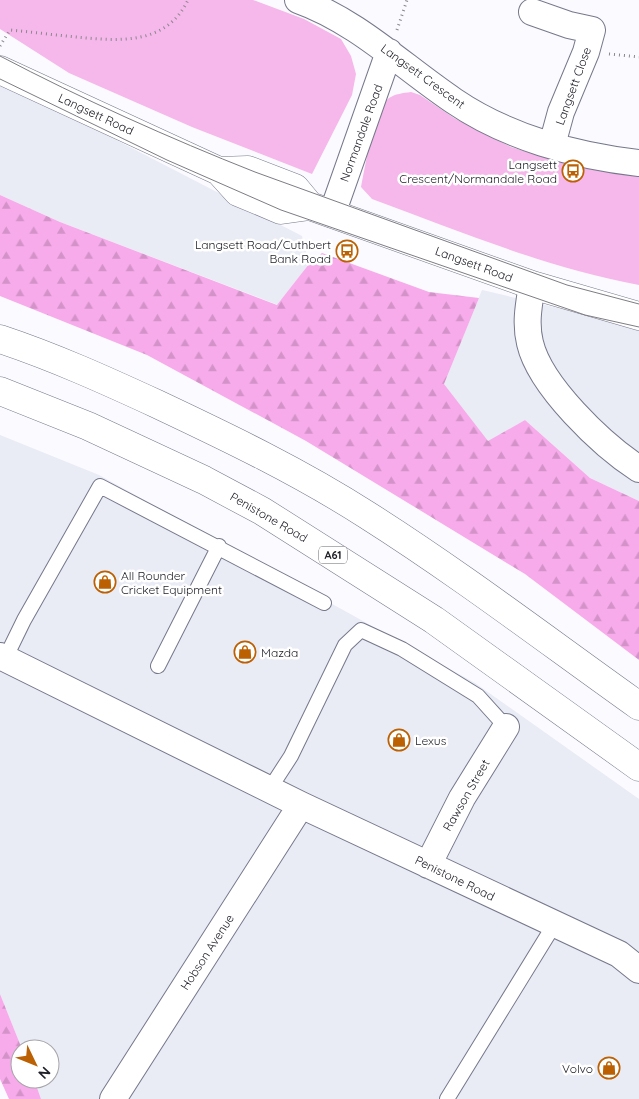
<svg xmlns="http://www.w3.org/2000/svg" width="639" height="1099" font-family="Quicksand,sans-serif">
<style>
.built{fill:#e9ebf5}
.grass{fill:#f6b7ea}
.forest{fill:url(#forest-firs)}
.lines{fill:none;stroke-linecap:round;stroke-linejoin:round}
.service-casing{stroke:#75788a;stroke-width:16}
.minor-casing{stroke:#75788a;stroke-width:28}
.tertiary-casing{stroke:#75788a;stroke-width:29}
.trunk-casing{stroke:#75788a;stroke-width:29}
.path{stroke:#88888e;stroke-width:3;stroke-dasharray:1 4;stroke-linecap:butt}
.service{stroke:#fff;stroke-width:14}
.minor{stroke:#fff;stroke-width:26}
.tertiary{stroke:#fff;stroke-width:28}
.trunk{stroke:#fff;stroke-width:28}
.tram{stroke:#7c7c83;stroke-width:1}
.labels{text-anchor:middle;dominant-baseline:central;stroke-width:5;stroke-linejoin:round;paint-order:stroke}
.shield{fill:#fff;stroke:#636468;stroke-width:1}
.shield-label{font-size:11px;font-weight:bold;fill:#202128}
.street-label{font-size:12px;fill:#202128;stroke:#fff}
.poi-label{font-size:12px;fill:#202128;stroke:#fff;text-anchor:end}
</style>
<defs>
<pattern id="forest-firs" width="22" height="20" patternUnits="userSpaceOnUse" patternTransform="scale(1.25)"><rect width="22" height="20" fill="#f7abea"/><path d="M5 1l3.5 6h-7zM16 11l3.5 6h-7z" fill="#d393c9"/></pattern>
</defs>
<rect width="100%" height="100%" fill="#fafaff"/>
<path class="built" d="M0 80 302 236 309 264 278 305 60 222 0 195Z
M482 290 639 327V501L590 478 525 420 488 442 444 384Z
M0 435 99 475 475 683 639 799V1099H41L34 1079H50V1049H22L0 994Z"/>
<path class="grass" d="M0 0H253L304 19 341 39 351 56 356 74 352 95 312 174 192 127 69 73 0 29Z
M411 92 420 95 454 118 511 147 575 167 639 176V285C547 268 459 231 372 199L361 187C365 168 374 109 389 98 395 94 403 93 411 92Z"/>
<path class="forest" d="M0 195 60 222 277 305 309 264 322 253 429 292 479 298 444 384 488 441 525 420 590 478 639 501V660L525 574 306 441 147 355 0 296Z
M0 994 22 1049 20 1079H34L41 1099H9L0 1079Z"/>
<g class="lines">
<g class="service-casing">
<path id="service" d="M5 659 24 620 100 486 324 603
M158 666 219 546
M269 790 291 756 345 645 361 630 402 649 478 696 506 727
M447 1099 554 925"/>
</g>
<g class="minor-casing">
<path id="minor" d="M298 0C357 21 402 66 454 101 507 137 575 156 639 163
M532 12 569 25 592 30 586 52 561 112 552 145
M332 214 389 52
M532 285C529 304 525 323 530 343 540 386 602 445 639 469
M0 656 301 805 619 954 639 970
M428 865 462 798 506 727
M113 1099 301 805"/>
</g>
<g class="tertiary-casing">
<path id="tertiary" d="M0 70 219 171 238 192 281 210 310 206 532 285 639 316
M219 171 248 170 295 188 310 206"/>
</g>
<g class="trunk-casing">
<path id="trunk" d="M0 339C54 357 105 380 157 404 229 438 300 472 367 515 460 574 549 642 639 706
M0 391 88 426 204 480 262 511 434 620 639 767"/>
</g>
<path class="path" d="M397 30 407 0
M0 46 10 30C32 32 54 35 76 37 118 41 166 46 188 0
M609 54 639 57"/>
<use href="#service" class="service"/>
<use href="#minor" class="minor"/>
<use href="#tertiary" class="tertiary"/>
<use href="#trunk" class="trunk"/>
<path class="tram" d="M0 56C82 99 169 138 255 172L567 285 639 304
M0 79 167 160 281 210 585 315 639 327"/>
</g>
<defs>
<g id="bus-ring" transform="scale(1.125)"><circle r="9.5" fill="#fff" stroke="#bb6103" stroke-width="1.5"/><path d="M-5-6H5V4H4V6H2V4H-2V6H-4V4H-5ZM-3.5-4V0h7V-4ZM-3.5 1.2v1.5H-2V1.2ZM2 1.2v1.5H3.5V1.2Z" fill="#bb6103"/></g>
<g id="shop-ring" transform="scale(1.125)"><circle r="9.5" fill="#fff" stroke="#bb6103" stroke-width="1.5"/><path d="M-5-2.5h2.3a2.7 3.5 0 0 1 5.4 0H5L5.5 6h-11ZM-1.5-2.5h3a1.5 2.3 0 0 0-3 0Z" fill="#bb6103"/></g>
</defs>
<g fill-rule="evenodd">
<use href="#bus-ring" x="573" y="171"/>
<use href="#bus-ring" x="347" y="251"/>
<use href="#shop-ring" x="105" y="582"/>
<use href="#shop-ring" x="245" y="652"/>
<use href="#shop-ring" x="399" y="740"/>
<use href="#shop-ring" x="609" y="1068"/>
</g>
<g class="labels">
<rect class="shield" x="319" y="546.5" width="28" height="17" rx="4"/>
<g class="shield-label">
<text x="333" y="555">A61</text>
</g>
<g class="street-label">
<text transform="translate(423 76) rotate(36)">Langsett Crescent</text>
<text transform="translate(573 86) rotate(-70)">Langsett Close</text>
<text transform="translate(96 114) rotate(25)">Langsett Road</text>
<text transform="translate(361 133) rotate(-70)">Normandale Road</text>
<text transform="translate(474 264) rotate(20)">Langsett Road</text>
<text transform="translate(269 517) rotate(30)">Penistone Road</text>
<text transform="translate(466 795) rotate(-60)">Rawson Street</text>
<text transform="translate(455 878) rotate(26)">Penistone Road</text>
<text transform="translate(207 952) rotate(-57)">Hobson Avenue</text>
</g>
<g class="poi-label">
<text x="557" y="164">Langsett<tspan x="557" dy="14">Crescent/Normandale Road</tspan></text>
<text x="331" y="244">Langsett Road/Cuthbert<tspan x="331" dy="14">Bank Road</tspan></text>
<text x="121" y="575" text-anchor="start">All Rounder<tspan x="121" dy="14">Cricket Equipment</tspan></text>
<text x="261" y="652" text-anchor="start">Mazda</text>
<text x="415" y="740" text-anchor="start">Lexus</text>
<text x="593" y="1068">Volvo</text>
</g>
</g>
<g transform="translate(35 1064) rotate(133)"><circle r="24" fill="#ffffff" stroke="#a6a6a9"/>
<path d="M0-4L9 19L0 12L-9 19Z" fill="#bb6103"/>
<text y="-8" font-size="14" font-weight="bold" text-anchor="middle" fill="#202128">N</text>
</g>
</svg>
